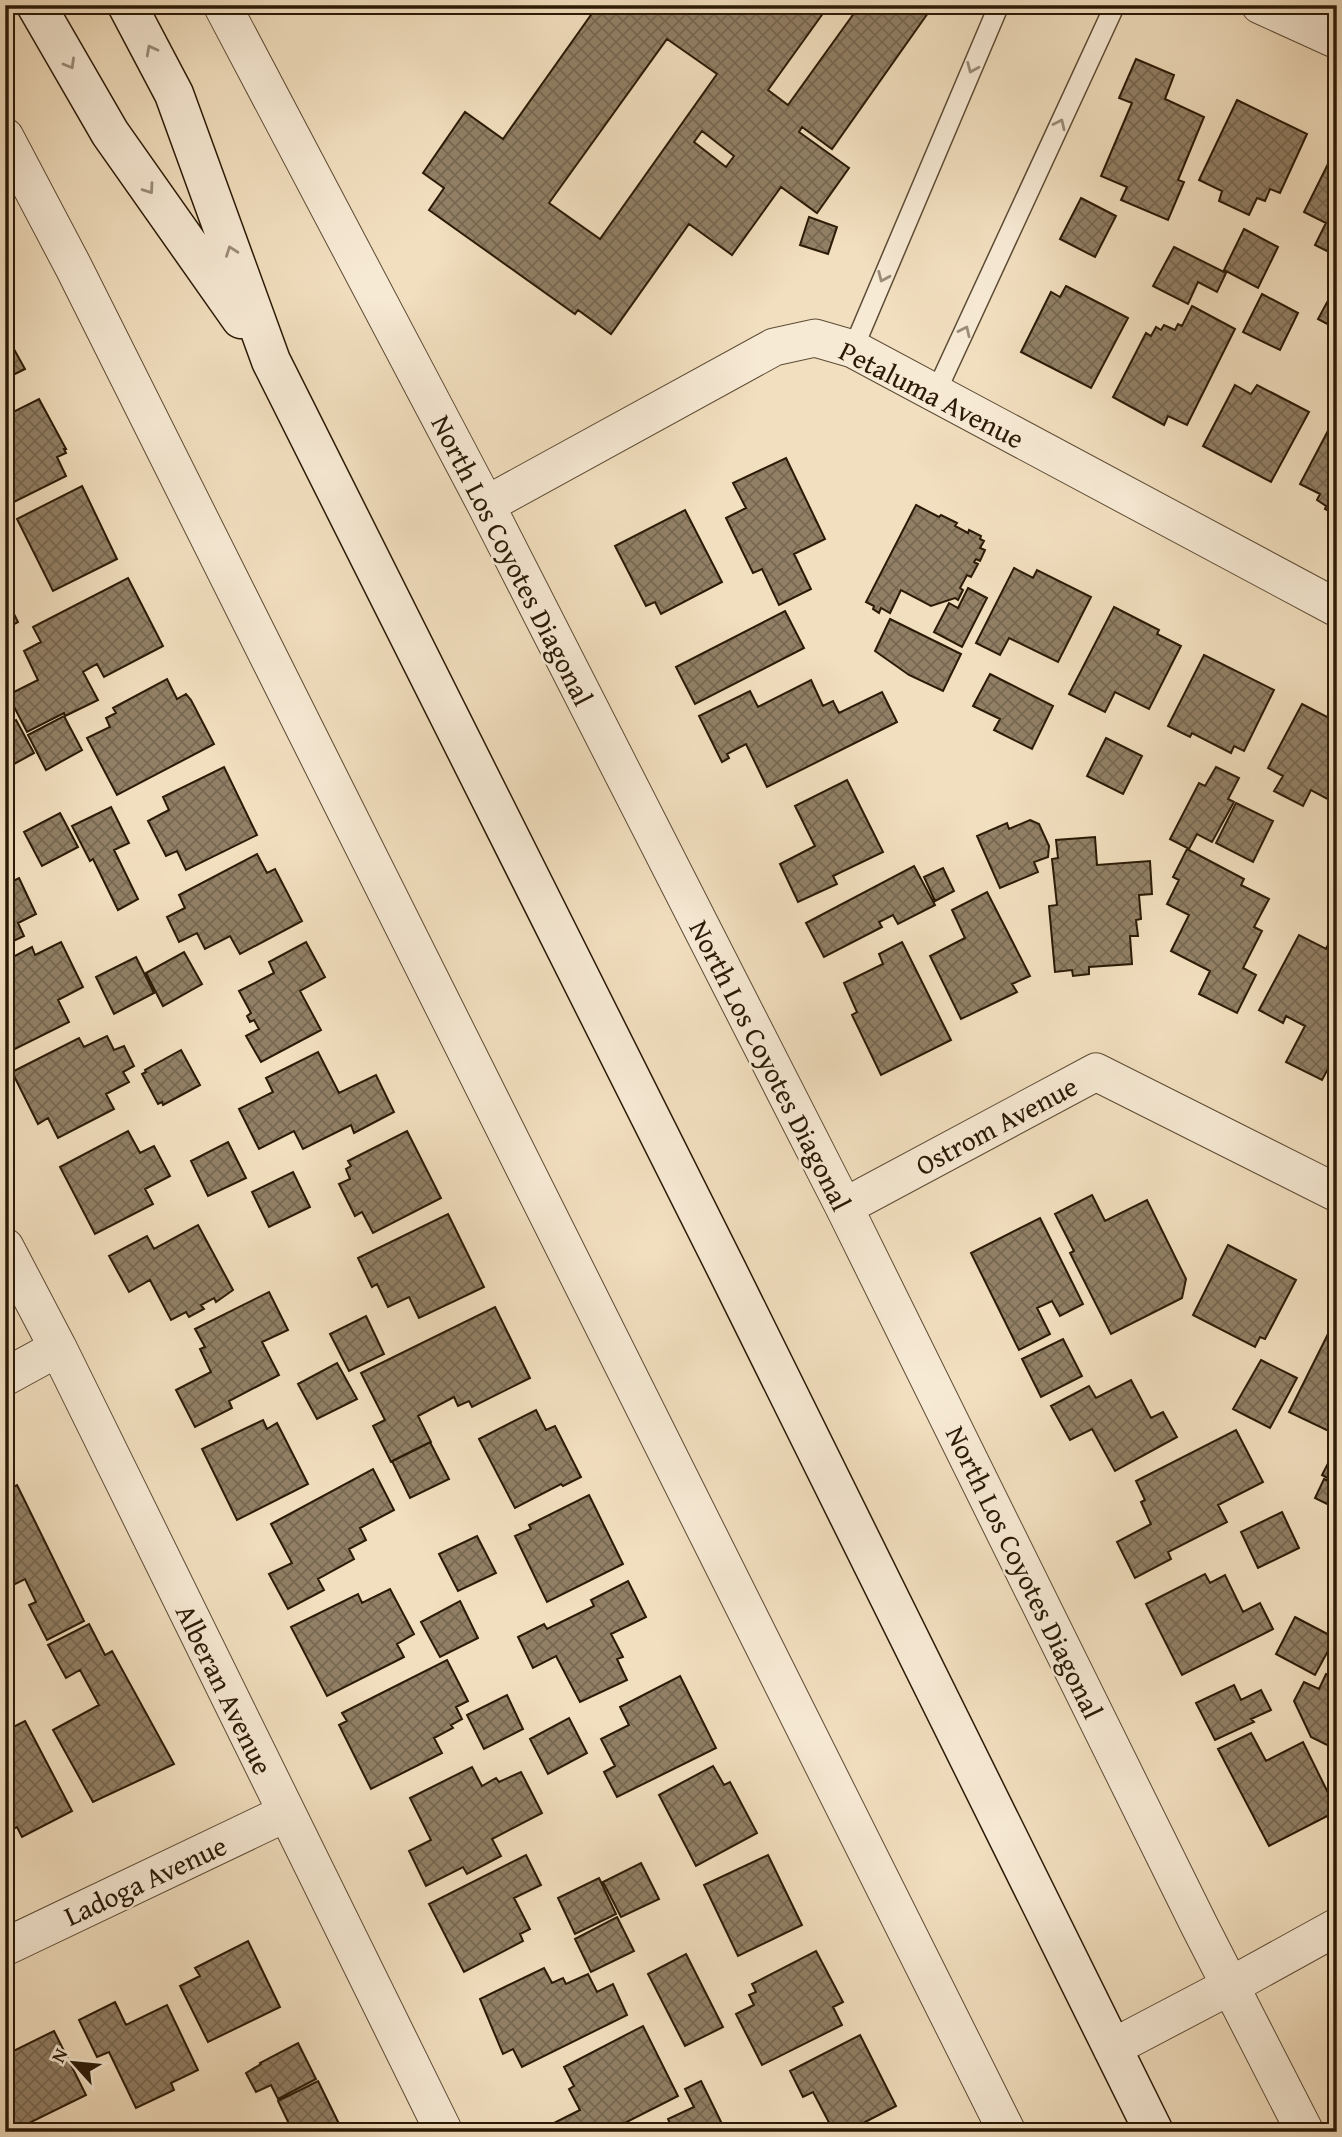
<svg xmlns="http://www.w3.org/2000/svg" width="1342" height="2137" font-family="'Gentium Book Plus',serif">
<style>
.building{fill:url(#building-cross-hatch);stroke:#2b1a06;stroke-width:2;fill-rule:evenodd}
.lines{fill:none;stroke-linecap:round;stroke-linejoin:round}
.lane-casing{stroke:#5d4b34;stroke-width:22}
.street-casing{stroke:#5d4b34;stroke-width:39}
.secondary-casing{stroke:#2b1a06;stroke-width:41}
.lane{stroke:#f7ead5;stroke-width:19}
.street{stroke:#f7ead5;stroke-width:37}
.secondary{stroke:#f7ead5;stroke-width:38}
.oneway{stroke:#9b8c78}
.labels{text-anchor:middle;dominant-baseline:central;stroke-width:5;stroke-linejoin:round;paint-order:stroke}
.street-label{font-size:28px;fill:#2b1a06;stroke:#f7ead5}
</style>
<defs>
<pattern id="building-cross-hatch" width="8" height="8" patternUnits="userSpaceOnUse" patternTransform="scale(1.75)"><rect width="8" height="8" fill="#928066"/><path d="M0 0l8 8M0 8l8-8" fill="none" stroke="#776852"/></pattern>
</defs>
<rect width="100%" height="100%" fill="#f2dfbf"/>
<filter id="stains"><feTurbulence type="fractalNoise" baseFrequency=".00286" numOctaves="4"/><feColorMatrix values="0 0 0 0 .2 0 0 0 0 .09 0 0 0 0 .02 0 0 0 .5 -.17"/></filter>
<radialGradient id="worn" r=".72"><stop offset=".6" stop-color="#630" stop-opacity="0"/><stop offset="1" stop-color="#630" stop-opacity=".3"/></radialGradient>
<path class="building" d="M598 5H829L768 90 788 105 860 5H920L919 7 928 13 832 149 802 127 799 132 849 168 817 213 781 187 732 255 689 224 611 334 578 310 575 314 429 210 444 188 423 173 465 112 503 139ZM667 39 717 74 600 239 549 203ZM702 131 734 156 726 167 694 142Z
M1136 59 1174 75 1165 99 1204 117 1178 180 1184 182 1168 220 1121 200 1127 187 1101 176 1132 103 1119 98Z
M1237 100 1307 134 1280 193 1270 189 1265 201 1257 198 1249 215 1219 201 1222 191 1199 180Z
M1332 156 1337 159V256L1315 245 1326 223 1304 212Z
M1081 198 1116 216 1095 257 1060 239Z
M809 217 837 227 828 254 800 245Z
M1244 229 1278 247 1258 288 1224 270Z
M1174 247 1226 273 1217 292 1198 282 1188 304 1153 286Z
M1337 284V329L1318 319Z
M1066 286 1128 318 1091 388 1021 352 1051 292 1060 297Z
M1262 294 1298 313 1280 350 1243 332Z
M1192 306 1235 329 1187 425 1168 416 1164 425 1113 397 1146 333 1151 336 1156 327 1161 330 1164 325 1175 330 1178 324 1182 326Z
M5 333 25 369 5 379Z
M1235 385 1251 394 1257 385 1309 412 1271 482 1203 446Z
M39 399 66 449H64L66 453 57 457 66 476 10 504 5 495V416Z
M1330 427 1337 431V515L1325 509 1326 506 1317 500 1320 494 1300 484Z
M786 458 825 539 794 554 811 589 779 605 762 569 753 573 726 518 746 508 733 483Z
M82 486 117 559 53 591 17 519Z
M916 505 939 517 941 515 957 523 955 526 968 533 969 530 981 536 980 539 984 541 980 548 985 550 980 561 976 559 974 562 978 564 971 577 967 575 960 588 963 590 958 600 955 598 931 606 901 590 890 613 881 608 879 613 873 609 874 606 866 602Z
M685 510 722 582 661 614 655 602 646 606 615 546Z
M1014 568 1033 578 1037 570 1091 597 1058 662 1009 638 1000 655 976 643Z
M128 578 163 646 104 677 97 664 83 672 98 700 65 716 64 713 27 732 8 695 38 680 24 651 41 642 33 627Z
M968 588 987 598 962 647 934 632 949 603 958 608Z
M5 596 18 622 5 629Z
M1114 607 1159 630 1157 634 1181 646 1149 709 1115 692 1105 712 1069 694Z
M785 611 804 648 695 704 676 667Z
M890 619 961 654 943 691 909 675 875 651Z
M1204 655 1274 690 1244 751 1234 746 1231 753 1192 733 1190 737 1168 726Z
M990 674 1053 706 1032 749 994 730 1000 719 973 706Z
M167 679 177 699 186 694 191 700 214 744 117 795 87 738 110 727 106 718 116 713 113 708Z
M811 680 823 706 833 701 839 713 882 692 897 722 767 787 746 744 727 754 729 758 722 762 699 716 750 691 758 707Z
M1302 704 1337 722V804L1311 790 1303 806 1274 791 1283 776 1268 768Z
M64 716 82 750 46 770 28 735Z
M16 720 34 753 5 769V726Z
M1106 738 1142 756 1123 794 1087 776Z
M224 767 257 835 186 870 177 851 166 856 148 821 169 810 163 797Z
M1216 767 1239 778 1228 799 1234 802 1212 842 1197 834 1189 849 1170 839 1199 783 1205 786Z
M847 780 883 852 833 876 837 884 798 902 780 864 815 846 795 806Z
M1236 803 1273 821 1253 862 1216 843Z
M111 807 129 843 114 850 138 899 118 910 93 859 90 861 72 826Z
M60 813 78 847 42 866 24 832Z
M1030 820 1039 824 1049 846 1048 857 1034 862 1038 872 1000 888 977 836 1007 823 1009 829Z
M1095 837 1097 865 1150 861 1152 894 1139 895 1141 919 1136 920 1138 936H1130L1132 964 1089 967V974L1073 976 1072 970 1055 972 1049 906 1057 905 1052 859 1058 858 1056 840Z
M1187 849 1244 879 1241 885 1269 899 1254 927 1262 931 1243 968 1256 975 1237 1013 1199 994 1210 971 1171 951 1189 915 1167 904 1179 880 1173 877Z
M257 854 267 873 275 869 302 921 240 954 230 936 205 949 197 933 179 942 167 917 185 908 179 895Z
M914 866 935 905 898 924 893 915 879 922 882 927 824 957 806 923Z
M943 868 954 891 935 901 924 877Z
M19 878 36 914 18 923 24 936 5 945V885Z
M987 892 1030 976 1012 984 1017 992 961 1019 930 956 965 938 952 910Z
M1335 930 1337 1052 1322 1080 1286 1062 1305 1026 1286 1016 1283 1023 1259 1010 1299 935 1326 949Z
M61 942 83 987 58 1000 69 1022 5 1054V961L32 947 35 955Z
M306 942 325 977 300 991 321 1030 261 1062 246 1036 259 1029 254 1020 250 1022 247 1016 251 1013 239 991 274 973 269 962Z
M902 942 951 1040 881 1075 852 1015 857 1012 844 983 883 964 879 954Z
M184 952 202 984 163 1006 146 973Z
M136 957 154 993 114 1014 96 977Z
M107 1036 114 1050 124 1046 134 1066 123 1072 129 1082 106 1094 114 1109 58 1138 48 1118 38 1124 12 1072 79 1038 84 1047Z
M181 1050 200 1085 163 1105 162 1102 158 1104 142 1074 146 1072 145 1070Z
M318 1052 339 1093 376 1075 394 1112 354 1133 351 1125 303 1149 294 1131 259 1149 239 1109 273 1092 266 1078Z
M128 1131 140 1153 154 1146 170 1176 145 1189 153 1204 95 1234 60 1167Z
M407 1131 441 1198 373 1233 362 1212 355 1216 339 1184 350 1179 346 1169 351 1166 348 1161Z
M228 1142 246 1178 208 1196 191 1161Z
M293 1172 310 1207 269 1227 252 1192Z
M1092 1195 1105 1221 1147 1200 1186 1279 1182 1298 1111 1334 1070 1253 1074 1251 1055 1214Z
M448 1214 484 1287 419 1318 409 1297 388 1307 377 1284 372 1287 358 1258Z
M1040 1218 1083 1304 1060 1316 1052 1301 1037 1308 1050 1334 1019 1350 971 1253Z
M198 1225 233 1290 216 1302 214 1298 201 1305 204 1309 189 1317 186 1312 171 1320 150 1280 129 1292 109 1256 147 1236 154 1249Z
M1228 1245 1296 1280 1265 1339 1260 1337 1255 1347 1193 1315Z
M269 1292 288 1330 262 1342 279 1375 229 1401 232 1408 195 1427 176 1390 211 1372 200 1349 205 1347 195 1329Z
M495 1307 530 1378 472 1407 469 1401 458 1406 454 1397 418 1416 431 1442 391 1462 373 1426 385 1420 361 1373Z
M366 1316 384 1354 349 1371 330 1334Z
M1337 1316V1435L1289 1412Z
M1063 1339 1082 1376 1041 1397 1022 1359Z
M1261 1360 1297 1378 1270 1428 1233 1409Z
M337 1363 357 1399 317 1419 298 1384Z
M1131 1380 1151 1418 1163 1412 1177 1437 1115 1471 1092 1429 1070 1440 1051 1406 1089 1386 1096 1398Z
M536 1410 546 1430 555 1426 581 1477 563 1486 561 1484 515 1508 479 1439Z
M263 1420 267 1429 277 1423 308 1484 237 1520 202 1449Z
M1236 1430 1263 1482 1218 1505 1227 1522 1168 1552 1171 1559 1135 1578 1117 1542 1151 1524 1141 1502 1145 1500 1136 1481Z
M430 1442 449 1479 410 1498 392 1461Z
M1337 1446V1483L1322 1475Z
M373 1469 394 1510 360 1528 366 1540 349 1549 354 1559 318 1579 324 1590 288 1609 269 1574 292 1563 271 1524Z
M1324 1479 1337 1485V1509L1315 1498Z
M17 1485 84 1621 47 1640 29 1605 36 1602 25 1579 5 1589V1491Z
M589 1495 623 1564 547 1602 515 1536 531 1529 529 1525Z
M1282 1512 1299 1548 1258 1568 1241 1532Z
M477 1536 496 1573 458 1591 439 1554Z
M1205 1574 1210 1583 1225 1575 1243 1612 1260 1603 1273 1629 1182 1675 1146 1604Z
M628 1581 646 1617 611 1634 623 1657 617 1659 627 1680 580 1702 556 1656 533 1668 518 1637 544 1624 547 1629 594 1606 591 1600Z
M390 1589 414 1634 397 1644 404 1657 327 1696 291 1627 358 1594 362 1603Z
M460 1601 478 1638 440 1657 421 1622Z
M1295 1617 1335 1638 1315 1675 1276 1654Z
M89 1624 105 1655 112 1651 174 1764 93 1802 53 1730 99 1705 80 1670 66 1678 48 1645Z
M447 1660 468 1701 456 1707 462 1719 451 1725 453 1728 434 1738 442 1753 371 1789 339 1725 347 1721 342 1713Z
M1326 1674 1337 1679V1750L1311 1737 1294 1701 1304 1682 1319 1689Z
M680 1676 716 1748 617 1797 604 1772 615 1766 601 1739 629 1725 620 1707Z
M1234 1685 1241 1700 1261 1690 1271 1710 1251 1719 1254 1722 1215 1740 1196 1703Z
M507 1695 523 1729 484 1749 467 1715Z
M569 1718 587 1753 548 1774 530 1739Z
M25 1721 72 1811 22 1837 17 1827 5 1833V1731Z
M1251 1733 1266 1761 1303 1742 1337 1811 1269 1846 1218 1749Z
M713 1766 724 1785 730 1782 757 1833 696 1866 659 1795Z
M472 1767 482 1786 496 1778 499 1782 521 1772 542 1813 492 1839 501 1856 467 1874 463 1867 426 1886 409 1851 431 1840 410 1798Z
M526 1855 541 1885 514 1898 530 1929 520 1934 523 1941 464 1972 429 1904Z
M768 1855 802 1925 738 1956 704 1885Z
M641 1863 659 1899 621 1917 603 1882Z
M599 1878 616 1914 575 1934 558 1898Z
M617 1917 634 1951 591 1972 575 1939Z
M248 1941 280 2007 208 2042 180 1986 200 1976 195 1968Z
M816 1951 843 2002 833 2007 842 2025 762 2065 736 2014 754 2005 749 1995 756 1992 752 1984Z
M686 1954 723 2027 685 2046 648 1974Z
M544 1968 552 1983 563 1978 566 1984 588 1974 597 1992 613 1984 627 2015 522 2067 513 2049 503 2054 480 1999Z
M115 2002 126 2025 167 2005 198 2070 171 2083 174 2090 136 2108 109 2052 97 2057 79 2020Z
M643 2026 678 2096 607 2132H548L546 2127 580 2110 569 2089 574 2086 564 2067Z
M54 2031 86 2095 15 2130 5 2110V2055Z
M860 2035 896 2106 846 2132H834L813 2092 803 2097 790 2071Z
M298 2043 316 2079 278 2099 271 2085 256 2092 246 2073 261 2064 260 2063Z
M318 2081 343 2132H293L278 2101Z
M701 2081 726 2132H674L668 2119 694 2107 685 2089Z"/>
<g class="lines">
<g class="lane-casing">
<path id="lane" d="M853 349 999 5
M936 392 1115 5"/>
</g>
<g class="street-casing">
<path id="street" d="M222 5 486 505 844 1207 1199 1925 1305 2132
M1260 5 1337 40
M5 137 74 268 1007 2132
M486 505 774 347 815 338 853 349 1337 608
M844 1207 1096 1072 1337 1193
M5 1247 58 1348 444 2132
M5 1377 58 1348
M5 1947 286 1813
M1112 2048 1230 1986 1337 1927"/>
</g>
<g class="secondary-casing">
<path id="secondary" d="M36 5 110 133 241 319
M127 5 174 94 271 361 727 1270 1154 2132"/>
</g>
<use href="#lane" class="lane"/>
<use href="#street" class="street"/>
<use href="#secondary" class="secondary"/>
</g>
<defs><path id="oneway-chevron" d="M-2-3.5L2.5 0L-2 3.5" fill="none" stroke-width="1.6" stroke-linecap="round" stroke-linejoin="round" transform="scale(1.75)"/></defs>
<g class="oneway">
<use href="#oneway-chevron" transform="translate(151 50) rotate(-118)"/>
<use href="#oneway-chevron" transform="translate(70 64) rotate(60)"/>
<use href="#oneway-chevron" transform="translate(972 68) rotate(113)"/>
<use href="#oneway-chevron" transform="translate(1060 124) rotate(-65)"/>
<use href="#oneway-chevron" transform="translate(149 189) rotate(55)"/>
<use href="#oneway-chevron" transform="translate(231 251) rotate(-110)"/>
<use href="#oneway-chevron" transform="translate(883 277) rotate(113)"/>
<use href="#oneway-chevron" transform="translate(965 331) rotate(-65)"/>
</g>
<g class="labels">
<g class="street-label">
<text transform="translate(932 394) rotate(27)">Petaluma Avenue</text>
<text transform="translate(513 560) rotate(63)">North Los Coyotes Diagonal</text>
<text transform="translate(771 1065) rotate(63)">North Los Coyotes Diagonal</text>
<text transform="translate(996 1125) rotate(-28)">Ostrom Avenue</text>
<text transform="translate(1025 1572) rotate(64)">North Los Coyotes Diagonal</text>
<text transform="translate(225 1689) rotate(64)">Alberan Avenue</text>
<text transform="translate(145 1880) rotate(-25)">Ladoga Avenue</text>
</g>
</g>
<rect width="1342" height="2137" fill="none" stroke="#f2dfbf" stroke-width="28"/>
<rect x="7" y="7" width="1328" height="2123" fill="none" stroke="#2b1a06" stroke-width="3.5"/>
<rect x="14" y="14" width="1314" height="2109" fill="none" stroke="#2b1a06" stroke-width="2"/>
<g transform="translate(74 2063) rotate(297)" stroke="#f7ead5" stroke-width="5" paint-order="stroke">
<path d="M0-5L12 26L0 18L-12 26Z" fill="#2b1a06"/>
<text y="-10" font-size="19" font-weight="bold" text-anchor="middle" fill="#2b1a06">N</text>
</g>
<rect width="100%" height="100%" filter="url(#stains)"/>
<rect width="100%" height="100%" fill="url(#worn)"/>
</svg>
